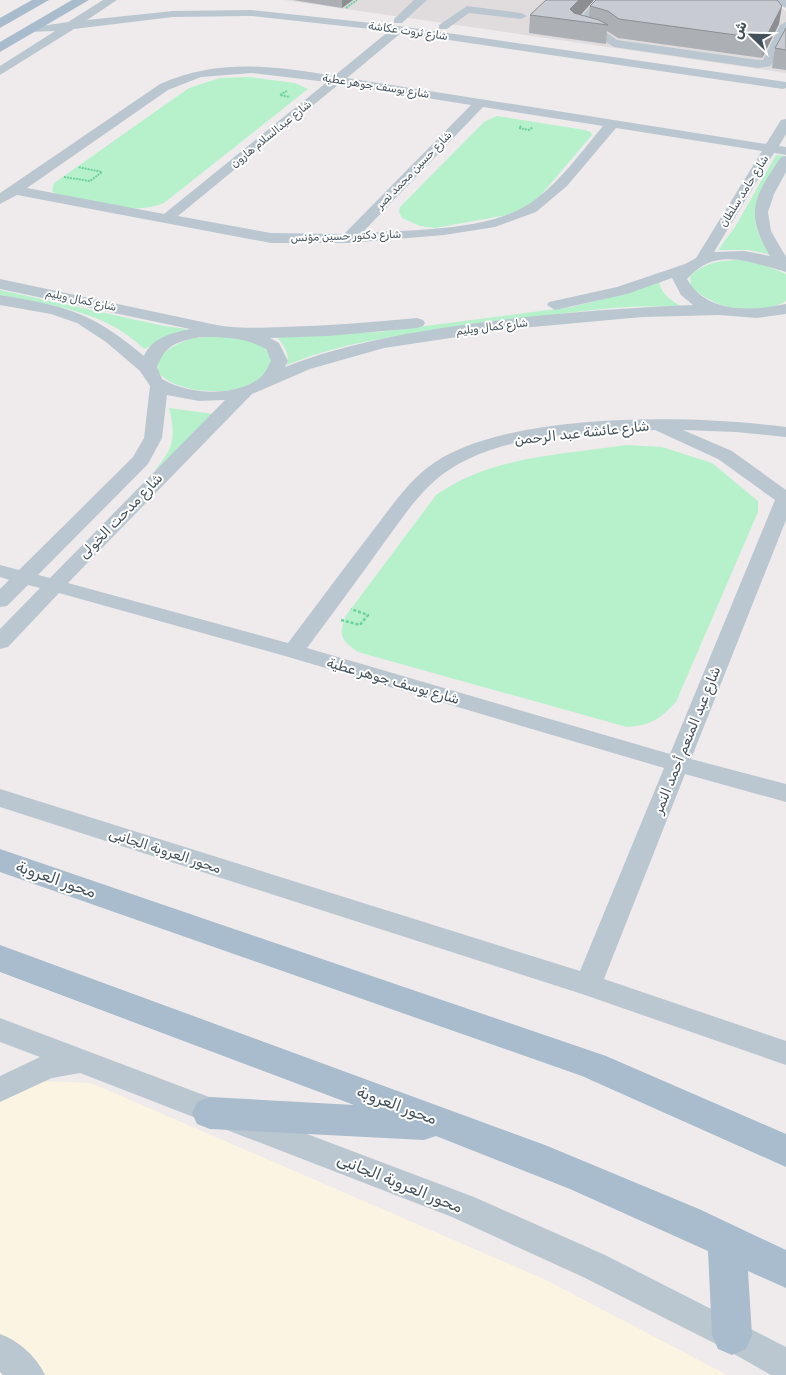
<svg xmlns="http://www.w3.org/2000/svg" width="786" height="1375" font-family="Rubik,'Noto Naskh Arabic',sans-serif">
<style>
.commercial{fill:#fcf4e2}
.education{fill:#e0dcde}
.green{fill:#b6f1cc}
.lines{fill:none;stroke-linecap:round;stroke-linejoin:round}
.path-far1{stroke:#6cd09e;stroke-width:2;stroke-dasharray:2 1;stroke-linecap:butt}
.path{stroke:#6cd09e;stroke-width:2.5;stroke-dasharray:3 2;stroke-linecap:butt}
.minor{fill:#bbc7d0;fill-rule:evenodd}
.major{fill:#a9bccd;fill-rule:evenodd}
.wall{fill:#acafb4}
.shaded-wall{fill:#8c8e92}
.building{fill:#c8cbd1;stroke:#8c8e92}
.labels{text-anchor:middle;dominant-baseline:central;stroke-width:4;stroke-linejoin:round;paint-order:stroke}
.far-street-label{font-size:11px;fill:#43505a;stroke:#fff}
.street-label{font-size:14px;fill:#43505a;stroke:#fff}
.near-street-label{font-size:16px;fill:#43505a;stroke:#fff}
</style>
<rect width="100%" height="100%" fill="#efebec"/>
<path class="commercial" d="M42 1081 91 1083 546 1280 727 1375H0V1100Z"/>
<path class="education" d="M284 0H768L786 11V73Z"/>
<path class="green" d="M249 77 295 83 308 89 164 203C131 217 89 200 56 194L52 191 54 183 189 88 220 78Z
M497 116 585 130 591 132 592 135 535 202 513 214 435 228 420 226 402 218 399 212 400 207 484 122Z
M776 155 785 156 756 208C753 226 760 241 772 255L748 250H718L735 227Z
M737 260 759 263 786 274V301C757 318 713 309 691 286L690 276C704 263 718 261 737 260Z
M659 280C660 294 672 301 683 307 618 303 554 315 491 324 421 333 352 338 287 365 290 353 284 346 277 337L379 332 571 307 616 296Z
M0 290 164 326 187 329 144 349C106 311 51 305 0 295Z
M232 335 263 346 272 359C266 400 180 399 158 372V359C182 335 200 337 232 335Z
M169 408 221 415 161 471 155 470C174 448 176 437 169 408Z
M626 445 662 447 712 463 758 501V512L676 702C659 720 651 725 627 727L358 652C342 641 338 636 345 617L436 495C491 456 561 455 626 445Z"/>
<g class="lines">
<path class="path-far1" d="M346 8 357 0
M287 91 280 95 290 97
M521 126 519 128 529 130 533 127
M64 177 90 181 102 172 78 167"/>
<path class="path" d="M341 620 360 625 368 615 351 609"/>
<path class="minor" d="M103 0H117L87 20 173 11 251 10 399 26 786 82V88L783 89 401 33 347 78 766 144 781 120 786 119V134L779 146 786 147V155L774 153 714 252 744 251 770 256C744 212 754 197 781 157L786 156V172L774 194 768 212 771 231 786 257V272C752 263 716 245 687 279 707 314 751 311 786 304V314L757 318 719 315 643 317 510 329 384 348 310 369 252 394 68 583 288 643C315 607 341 572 368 537 387 513 403 487 427 468 500 410 696 415 786 427V437L736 432 683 430 732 451 786 490V520L691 759 786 784V802L685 774 604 979 786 1041V1065L582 994 0 807V789L580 971 664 768 285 656 59 593 8 647 0 649V629L40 588 28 585 7 606 0 607V589L9 580 0 577V565L19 570 133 457 144 438 150 386 140 371 106 342 77 323 51 314 0 305V295C66 306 92 312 144 356 151 338 172 333 190 329L0 289V279L207 323C232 329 255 328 282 327 327 326 372 322 417 318L423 320 425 323 423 326 417 328 328 336 270 338 279 343 288 361 285 367C349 342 417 331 485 322 554 313 624 308 693 305L681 295 672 278 627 294 555 310 547 305 549 302 617 287 685 264 696 258 762 151 616 128 567 186 536 212 495 227 444 235 348 243H271L17 195 0 204V193L9 187 160 84C219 58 272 66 334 76L389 31 251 16 173 17 74 29 0 75V66L55 31 28 32V28L68 22ZM252 73 327 82 164 214 27 188 168 90 201 77ZM339 84 471 105 344 234 271 233 178 216ZM483 107 603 126C582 151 562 179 536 199 495 232 412 229 362 233ZM200 337C225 337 244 337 266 349L271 361C268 366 265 374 260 378 234 397 189 395 162 379L157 367C166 344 177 342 200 337ZM167 395 199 401 225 400 50 578 38 575 148 464 162 438ZM655 430 718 459 775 500 670 754 307 648C332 614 357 581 381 547 402 519 421 487 452 468 507 433 592 432 655 430Z
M414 0H427L402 23H394V19Z
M596 0H608L585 26 606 32 617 40 758 60H763L780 25 786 22V37L771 66 758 68 614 47 598 37 573 30 571 28Z
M772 0H786V8Z
M467 6 521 13 527 16 521 19 469 13 447 29H439V25Z
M0 1018 474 1197 605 1255 786 1347V1375H771L720 1346 583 1277 452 1217 80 1073 52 1078 0 1102V1076L40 1057 0 1042Z
M0 1334C19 1341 37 1357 45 1375H3L0 1372Z"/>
<path class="major" d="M32 0H49L0 28V18Z
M72 0H89L0 52V42Z
M0 849 606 1056 786 1134V1167L582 1076 0 872Z
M0 945 545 1145 699 1209 786 1250V1288L748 1271 752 1335 746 1349 732 1355 718 1349 712 1335 708 1251 570 1189 436 1136 424 1140 210 1129 197 1124 192 1113 197 1102 210 1097 354 1105 0 972Z"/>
</g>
<path class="wall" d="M293 0H353L342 8Z
M594 0 581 15 589 17 590 6 779 24 762 58 618 38 607 31 606 44 529 33 530 15Z
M786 28V70L772 68 775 48Z"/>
<path class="shaded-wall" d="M342 0H353L342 8Z
M579 0H594L575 21 570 9Z
M782 6 779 24 762 58 765 39Z"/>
<path class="building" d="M546 0H579L570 9 574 13 599 20 608 25 530 15Z
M596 0H777L782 6 765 39 619 19 608 11 590 6Z
M786 28V50L775 48Z"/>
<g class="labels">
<g class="far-street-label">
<text transform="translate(408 31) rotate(8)">شارع ثروت عكاشة</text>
<text transform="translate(376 86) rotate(9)">شارع يوسف جوهر عطية</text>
<text transform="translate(271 134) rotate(-39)">شارع عبدالسلام هارون</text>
<text transform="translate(414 170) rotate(-46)">شارع حسين محمد نصر</text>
<text transform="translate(744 191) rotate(-58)">شارع حامد سلطان</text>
<text transform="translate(346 236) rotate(-2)">شارع دكتور حسين مؤنس</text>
<text transform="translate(81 300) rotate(12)">شارع كمال ويليم</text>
<text transform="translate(492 327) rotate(-7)">شارع كمال ويليم</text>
</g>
<g class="street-label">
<text transform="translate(582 433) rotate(-6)">شارع عائشة عبد الرحمن</text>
<text transform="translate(121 516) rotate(-46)">شارع مدحت الخولى</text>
<text transform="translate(393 681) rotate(16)">شارع يوسف جوهر عطية</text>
<text transform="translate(687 740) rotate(-68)">شارع عبد المنعم أحمد النمر</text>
<text transform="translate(165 851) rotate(18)">محور العروبة الجانبى</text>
</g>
<g class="near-street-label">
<text transform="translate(56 879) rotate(19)">محور العروبة</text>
<text transform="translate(397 1105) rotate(20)">محور العروبة</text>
<text transform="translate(400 1183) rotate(22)">محور العروبة الجانبى</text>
</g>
</g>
<g transform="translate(751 35) rotate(293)" stroke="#ffffff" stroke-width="4" paint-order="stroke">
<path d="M0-4L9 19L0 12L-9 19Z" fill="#43505a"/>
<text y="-8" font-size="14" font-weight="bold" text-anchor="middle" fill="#43505a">ش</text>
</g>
</svg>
